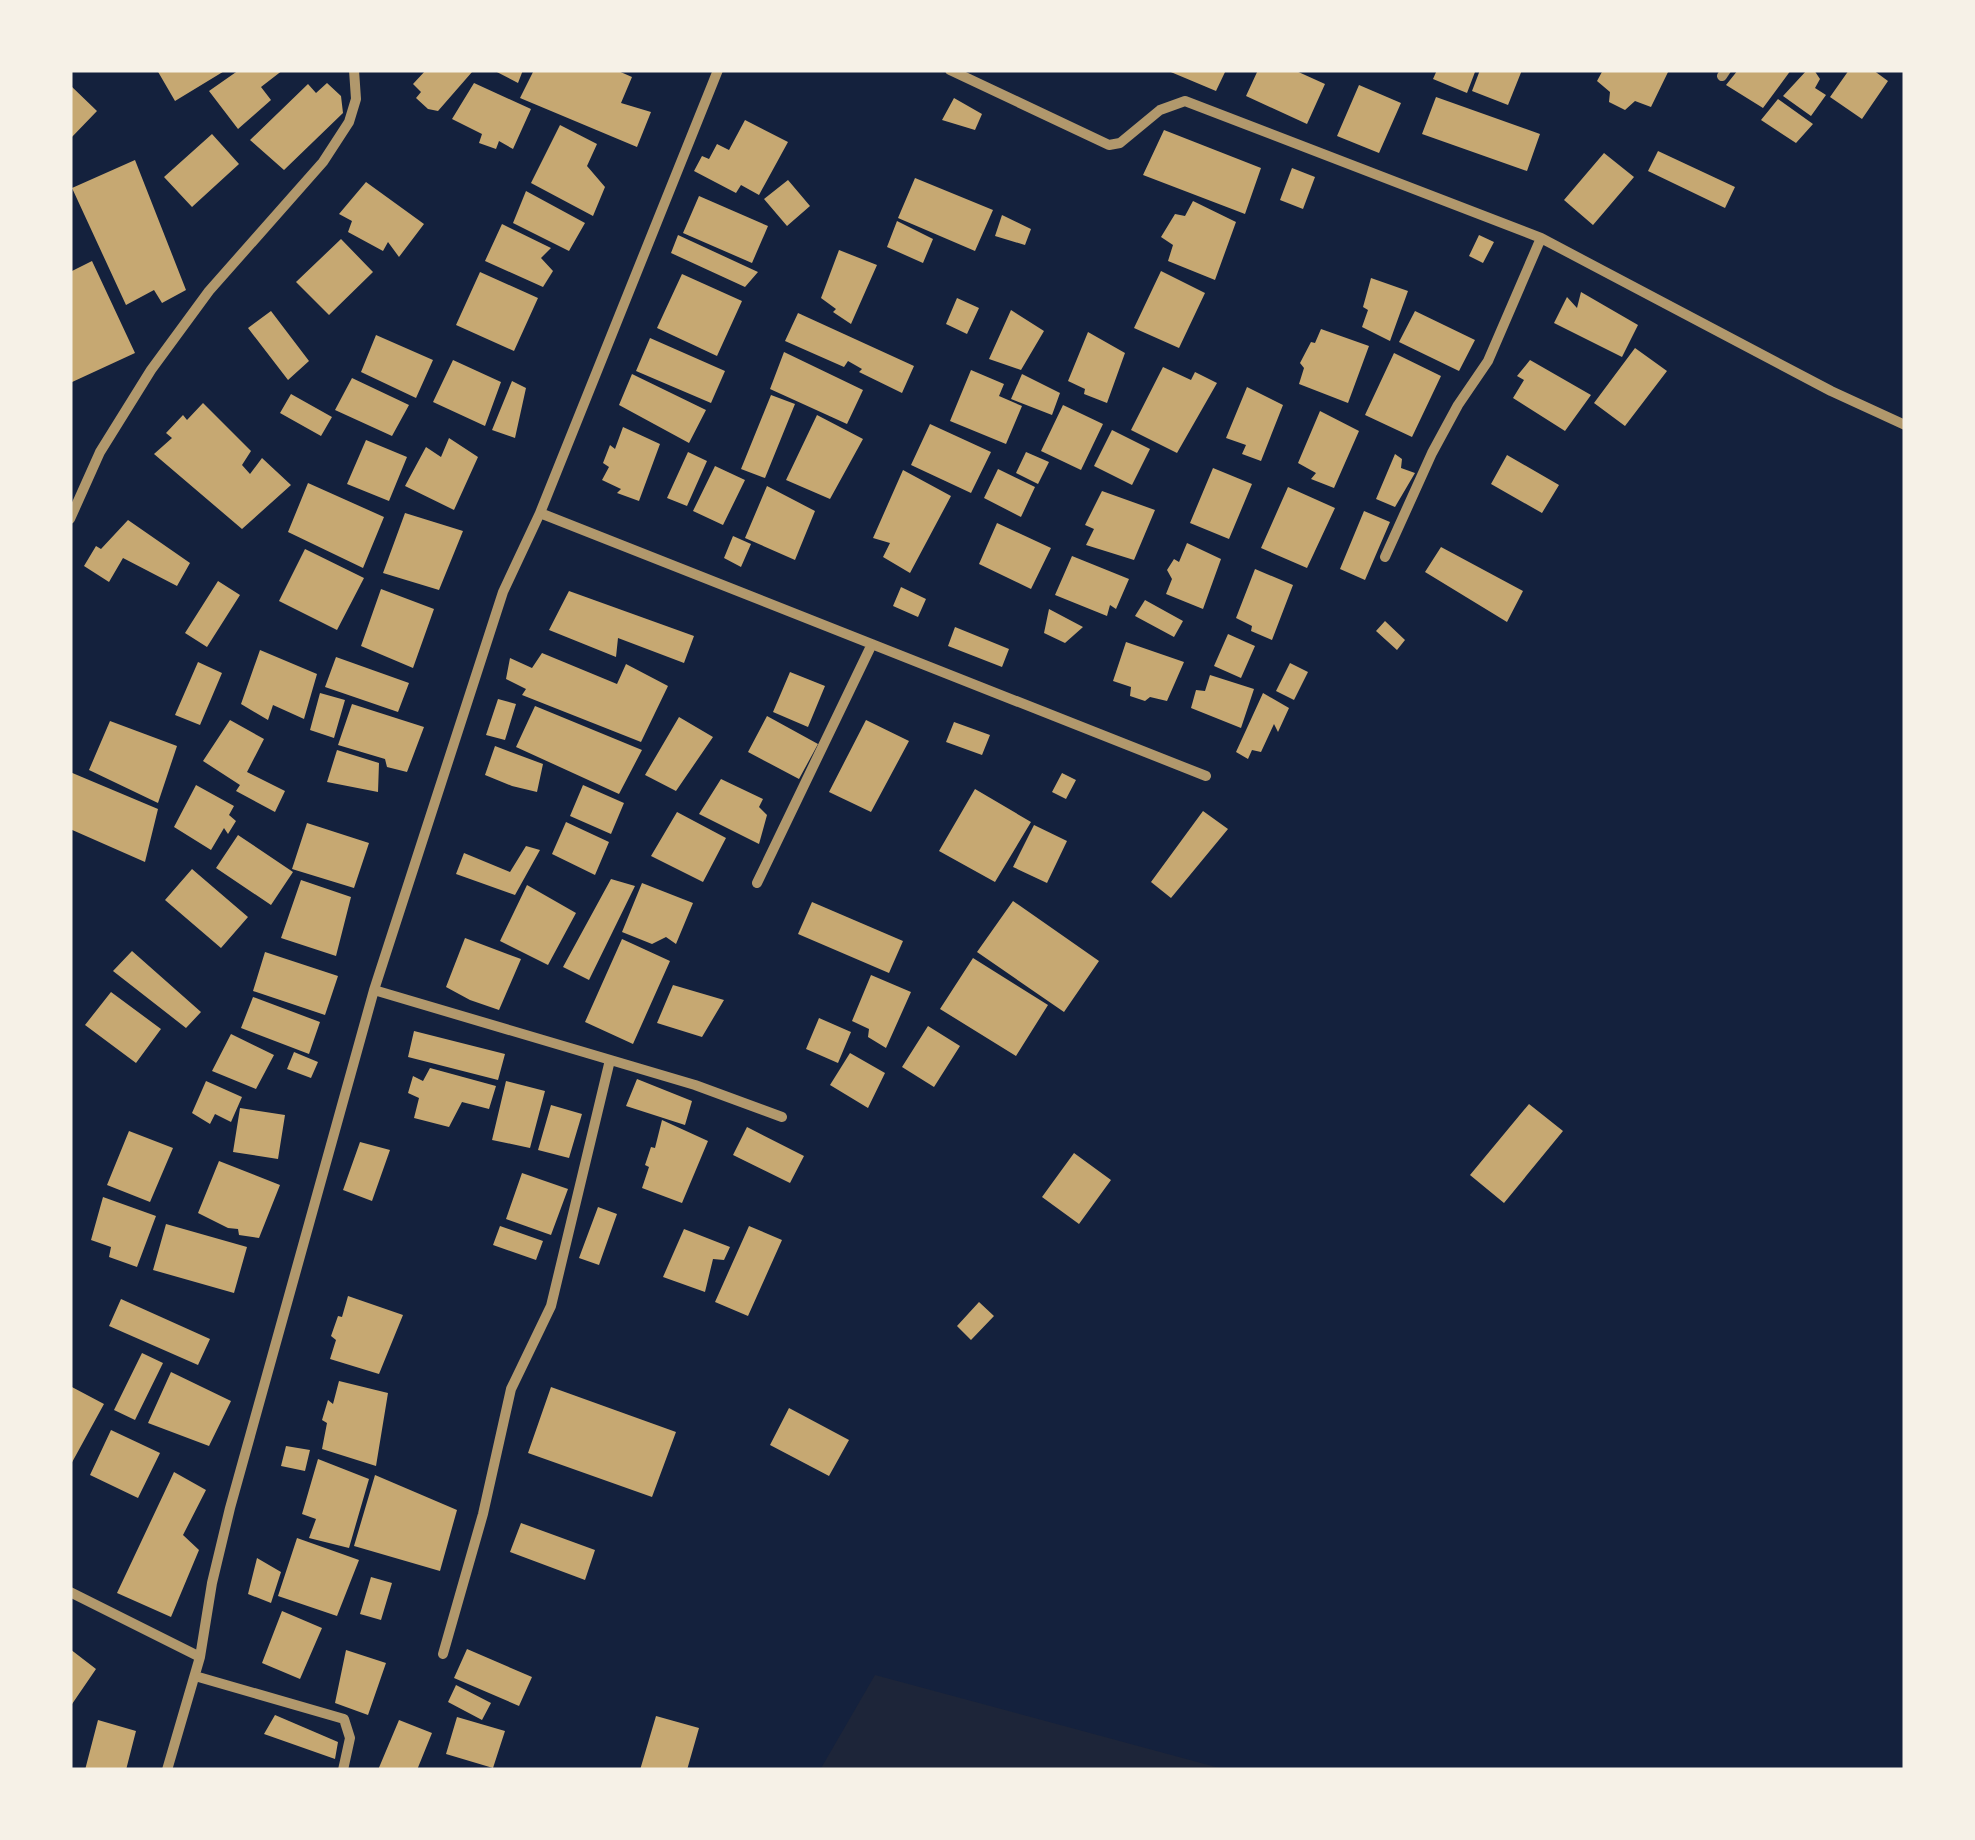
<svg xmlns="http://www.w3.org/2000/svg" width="1975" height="1840" font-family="'PT Sans Narrow',sans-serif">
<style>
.green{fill:#1d2539}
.building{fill:#c6a872}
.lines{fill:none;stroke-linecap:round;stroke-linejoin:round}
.minor{stroke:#b1986c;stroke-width:10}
</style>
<rect width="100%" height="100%" fill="#14213d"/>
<path class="green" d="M875 1675 1227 1770H820Z"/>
<path class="building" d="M157 70H226L175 101Z
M239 70H283L261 87 271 100 238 129 209 91Z
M426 70H470L472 72 438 111 428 109 416 98 421 92 413 84Z
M493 70H523L518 83Z
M534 70H616L632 77 621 103 651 112 637 147 520 98Z
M1166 70H1226L1216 91Z
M1258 70H1294L1325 84 1307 124 1246 96Z
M1437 70H1469L1475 72 1467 93 1433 79Z
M1480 70H1522L1508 105 1472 91Z
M1603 70H1669L1651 107 1635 101 1625 110 1609 102 1610 92 1597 81Z
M1738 70H1791L1763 108 1726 85Z
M1807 70H1814L1820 79 1815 88 1826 95 1811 116 1783 96Z
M1849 70H1873L1888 81 1862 119 1830 97Z
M327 83 341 96 343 113 284 170 250 140 308 84 316 93Z
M474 83 531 109 513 149 499 141 496 149 479 143 482 134 452 119Z
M70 85 97 111 70 139Z
M1359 85 1401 103 1379 153 1337 136Z
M1436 97 1540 134 1527 171 1422 134Z
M954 98 982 114 975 130 942 120Z
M1778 99 1813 124 1796 143 1761 120Z
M745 120 788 142 759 195 741 185 736 193 694 171 702 156 709 159 717 144 729 150Z
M560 125 597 144 587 166 605 187 593 216 531 183Z
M1164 130 1261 168 1245 214 1143 175Z
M212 134 239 164 192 207 164 177Z
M1658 151 1735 187 1725 208 1648 171Z
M1604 153 1634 177 1593 225 1564 200Z
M135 160 186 290 162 303 154 290 126 305 72 188Z
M1292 168 1315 177 1303 209 1280 200Z
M915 178 993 210 975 251 898 218Z
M788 180 810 206 787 226 764 199Z
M366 182 424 224 399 257 388 242 383 251 348 232 352 221 339 214Z
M526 191 585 223 569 251 513 223Z
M699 196 768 226 752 263 683 233Z
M1193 201 1236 222 1215 280 1168 261 1173 245 1161 237 1175 214 1185 216Z
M1002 215 1031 229 1025 245 995 236Z
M897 221 933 239 923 263 887 247Z
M502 224 551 248 541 258 553 271 543 287 485 261Z
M678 235 758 272 745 287 671 253Z
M1479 235 1494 242 1483 263 1469 256Z
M341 239 373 272 329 315 296 282Z
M839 250 877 265 851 324 833 312 836 309 821 298Z
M92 261 135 353 70 383V272Z
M1161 271 1205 293 1179 348 1134 328Z
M480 272 538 298 514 351 456 325Z
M682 274 742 301 717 356 657 328Z
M1371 278 1408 291 1390 341 1362 327 1368 310 1363 307Z
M1581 292 1638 325 1622 357 1554 323 1567 297 1577 308Z
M957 298 979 308 967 334 946 324Z
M1011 310 1044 331 1021 370 989 359Z
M271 311 309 361 288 380 248 328Z
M1415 311 1475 340 1459 371 1399 342Z
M798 313 914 366 902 393 859 372 862 369 848 361 844 367 785 341Z
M1321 329 1369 346 1348 403 1299 384 1304 368 1300 363 1311 342 1315 343Z
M1088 332 1125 353 1107 403 1084 394 1085 389 1068 381Z
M376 335 433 360 416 398 361 372Z
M650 338 725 371 711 403 636 371Z
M1635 348 1667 371 1625 426 1594 403Z
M784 352 863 390 847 424 770 389Z
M1394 353 1441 376 1412 437 1365 415Z
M453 360 501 382 485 426 433 402Z
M1530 360 1591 395 1565 431 1513 398 1524 380 1517 376Z
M1163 367 1191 380 1195 372 1217 383 1177 453 1131 430Z
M971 370 1004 384 999 396 1022 406 1006 444 950 421Z
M632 374 706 410 689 443 619 405Z
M1022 374 1060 393 1052 415 1011 399Z
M352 378 409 405 392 436 335 410Z
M512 381 526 388 515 438 492 430Z
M1247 387 1283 405 1261 461 1242 454 1246 445 1226 438Z
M291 394 332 417 321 436 280 413Z
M771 395 795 404 765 478 741 469Z
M203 403 251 451 242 465 250 474 262 458 291 485 242 529 154 454 172 438 166 433 183 415 187 420Z
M1063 405 1103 424 1081 470 1041 451Z
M1320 411 1359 431 1334 488 1311 479 1316 473 1298 463Z
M817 415 863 439 830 499 786 480Z
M930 424 991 452 971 493 911 465Z
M623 427 660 444 639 501 617 493 621 489 602 480 609 467 603 463 610 445 615 449Z
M1112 430 1150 449 1132 485 1094 466Z
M449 438 478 457 454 510 405 486 426 447 441 457Z
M366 440 407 457 389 501 347 484Z
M688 452 707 461 687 506 667 498Z
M1026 452 1049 462 1038 484 1016 473Z
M1395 454 1402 459 1401 468 1415 473 1395 507 1376 499Z
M1507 455 1559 485 1542 513 1491 484Z
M715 466 745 480 723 525 693 511Z
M1213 468 1252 484 1229 539 1190 523Z
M998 469 1035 487 1021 517 984 498Z
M903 470 951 496 910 573 883 557 890 543 873 538Z
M308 483 384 517 363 568 288 532Z
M767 486 815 511 795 560 745 538Z
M1288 487 1335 508 1307 568 1261 548Z
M1102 491 1155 510 1134 560 1086 545 1094 529 1085 525Z
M1364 511 1390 522 1365 580 1340 569Z
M405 513 463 531 439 590 383 573Z
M128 520 190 563 177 586 123 558 109 582 84 566 96 546 101 549Z
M997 523 1051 548 1031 589 979 564Z
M733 536 751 544 741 567 724 558Z
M1187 543 1221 559 1203 609 1166 594 1172 579 1167 570 1174 559 1179 562Z
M1441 547 1523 591 1507 622 1425 572Z
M305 549 364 578 337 630 279 601Z
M1072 556 1129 579 1116 609 1110 605 1107 616 1055 595Z
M1255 569 1293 585 1272 640 1251 631 1252 626 1236 618Z
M218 581 240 595 207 647 185 633Z
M901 587 926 599 918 617 893 606Z
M381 589 434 609 413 668 361 646Z
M569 591 694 636 684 663 618 638 616 657 549 630Z
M1145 600 1183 621 1174 637 1135 616Z
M1049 609 1083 627 1065 643 1044 633Z
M1385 621 1405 640 1397 650 1376 631Z
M955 627 1009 649 1002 667 948 646Z
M1228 634 1255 646 1241 678 1214 666Z
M1126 642 1184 662 1167 701 1150 697 1145 701 1130 696 1131 687 1113 681Z
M260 650 317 674 304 719 273 705 268 720 241 704Z
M542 653 617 684 626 664 668 686 641 742 522 695 526 689 506 679 510 658 532 668Z
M336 657 409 683 398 712 325 687Z
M198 662 222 673 200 725 175 715Z
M1290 663 1308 672 1294 700 1276 691Z
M790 672 825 686 808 727 773 712Z
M1210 675 1254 689 1241 728 1191 708 1196 690 1205 691Z
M320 693 345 700 334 738 310 730Z
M1263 693 1289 708 1278 732 1274 724 1261 752 1252 750 1248 759 1236 752Z
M498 699 516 704 505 740 486 735Z
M352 704 424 727 407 772 387 767 385 759 338 745Z
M535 706 642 750 619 794 516 747Z
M767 716 818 744 799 779 748 752Z
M679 717 713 737 676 791 645 775Z
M230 720 264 739 247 772 285 791 275 812 236 791 240 785 203 761Z
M866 720 909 741 871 812 829 792Z
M110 721 177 746 158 803 89 770Z
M954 722 990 735 982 755 946 742Z
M495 746 543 764 537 792 512 786 485 775Z
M337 750 379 763 378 792 327 782Z
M70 772 158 809 145 862 70 829Z
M1062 773 1076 780 1066 799 1052 792Z
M721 779 763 799 759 807 767 815 759 844 699 814Z
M196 785 234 806 229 815 236 821 228 834 224 828 211 850 174 827Z
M583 785 624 803 611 834 570 816Z
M975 789 1031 822 995 882 939 851Z
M1203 811 1228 829 1171 898 1151 882Z
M677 812 726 838 703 882 651 856Z
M566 822 609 842 595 875 552 854Z
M307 823 369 843 354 888 292 869Z
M1034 825 1067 841 1047 883 1013 867Z
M238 835 293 872 271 905 216 868Z
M526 846 540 850 515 895 456 874 464 853 510 872Z
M192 869 248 917 221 948 165 900Z
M611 879 635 886 589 980 563 967Z
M301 880 351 897 336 956 281 938Z
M642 883 693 903 676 944 666 937 652 944 622 932Z
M527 885 576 913 548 965 500 941Z
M1013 901 1099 961 1064 1012 977 952Z
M812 902 903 941 889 973 798 934Z
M465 938 521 959 499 1010 470 1000 446 987Z
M622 939 670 961 633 1044 585 1022Z
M132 951 201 1012 186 1028 113 971Z
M265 952 338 976 325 1015 253 991Z
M973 958 1048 1005 1016 1056 940 1009Z
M871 975 911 992 886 1048 868 1037 869 1029 852 1021Z
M673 985 724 1000 702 1037 657 1023Z
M111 992 161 1029 136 1063 85 1025Z
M253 997 320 1022 309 1054 241 1028Z
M819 1018 851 1032 838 1063 806 1049Z
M928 1026 960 1046 934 1087 902 1067Z
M414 1031 505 1054 498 1080 408 1057Z
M231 1034 274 1055 256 1089 212 1071Z
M294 1052 318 1062 311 1078 287 1069Z
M850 1053 885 1073 868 1108 830 1085Z
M430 1068 496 1086 489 1109 462 1102 449 1127 414 1118 419 1098 408 1093 413 1076 423 1081Z
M637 1079 692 1101 685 1125 626 1106Z
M206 1081 242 1097 231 1122 215 1114 210 1124 192 1113Z
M506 1081 545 1091 530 1148 492 1140Z
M1529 1104 1563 1131 1504 1203 1470 1175Z
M551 1105 582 1114 569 1158 538 1150Z
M240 1108 285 1115 278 1159 233 1152Z
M662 1120 708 1141 682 1203 642 1188 649 1167 645 1165 651 1147 655 1148Z
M747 1127 804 1156 790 1183 733 1155Z
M129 1131 173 1148 150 1202 107 1185Z
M360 1142 390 1150 372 1201 343 1190Z
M1074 1153 1111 1180 1079 1224 1042 1197Z
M219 1161 280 1185 259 1238 239 1235 238 1229 228 1228 198 1213Z
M522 1173 568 1189 551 1235 506 1219Z
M103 1197 156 1216 137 1267 109 1257 111 1247 91 1240Z
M598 1207 617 1214 599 1265 579 1258Z
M166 1224 247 1247 234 1293 153 1270Z
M500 1226 543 1241 536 1260 493 1245Z
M749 1226 782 1240 748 1316 715 1302Z
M684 1229 730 1247 724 1260 713 1259 705 1292 663 1277Z
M348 1296 403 1315 379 1374 330 1359 336 1340 331 1336 338 1316 342 1317Z
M121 1299 210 1339 198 1365 109 1326Z
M979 1302 994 1316 971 1340 957 1326Z
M142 1353 163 1363 135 1420 114 1410Z
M171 1372 231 1401 209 1446 148 1423Z
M339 1381 388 1393 376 1466 322 1449 327 1423 322 1420 328 1400 333 1404Z
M70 1386 104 1404 70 1466Z
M551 1387 676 1432 652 1497 528 1453Z
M789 1408 849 1440 829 1476 770 1445Z
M111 1430 160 1453 138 1498 90 1475Z
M286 1446 310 1450 305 1471 281 1466Z
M318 1459 369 1479 349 1548 309 1538 316 1519 302 1514Z
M174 1472 206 1490 183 1535 199 1550 171 1617 117 1593Z
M375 1475 457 1510 440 1571 354 1546Z
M521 1523 595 1550 585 1580 510 1552Z
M297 1538 359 1560 337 1616 278 1596Z
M257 1558 281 1572 271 1603 248 1594Z
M371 1577 392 1583 381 1620 360 1614Z
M282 1611 322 1628 300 1679 262 1663Z
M70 1649 96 1669 70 1707Z
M467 1649 532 1677 519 1706 454 1678Z
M346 1650 386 1663 368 1715 335 1703Z
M456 1685 491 1703 482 1720 448 1702Z
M275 1715 338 1742 335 1759 264 1734Z
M656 1716 699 1728 687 1770H640Z
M457 1717 505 1731 493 1768 446 1754Z
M98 1720 136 1731 126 1770H85Z
M399 1720 432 1733 417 1770H378Z"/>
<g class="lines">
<path class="minor" d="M950 70 1109 145 1120 143 1160 110 1185 101 1541 238 1488 361 1458 405 1432 453 1385 557
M1722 76 1726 70
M1541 238 1831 391 1905 425
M540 513 1206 776
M70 519 100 452 151 370 209 291 323 162 349 122 356 99 354 70
M757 883 872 644
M374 990 695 1085 782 1117
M70 1592 200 1657
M443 1654 483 1514 511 1389 551 1306 610 1060
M195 1676 344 1719 350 1738 343 1770
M167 1770 200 1657 212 1583 230 1508 374 990 503 592 540 513 718 70"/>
</g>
<rect width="1975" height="1840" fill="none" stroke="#f6f1e7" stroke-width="145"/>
</svg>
